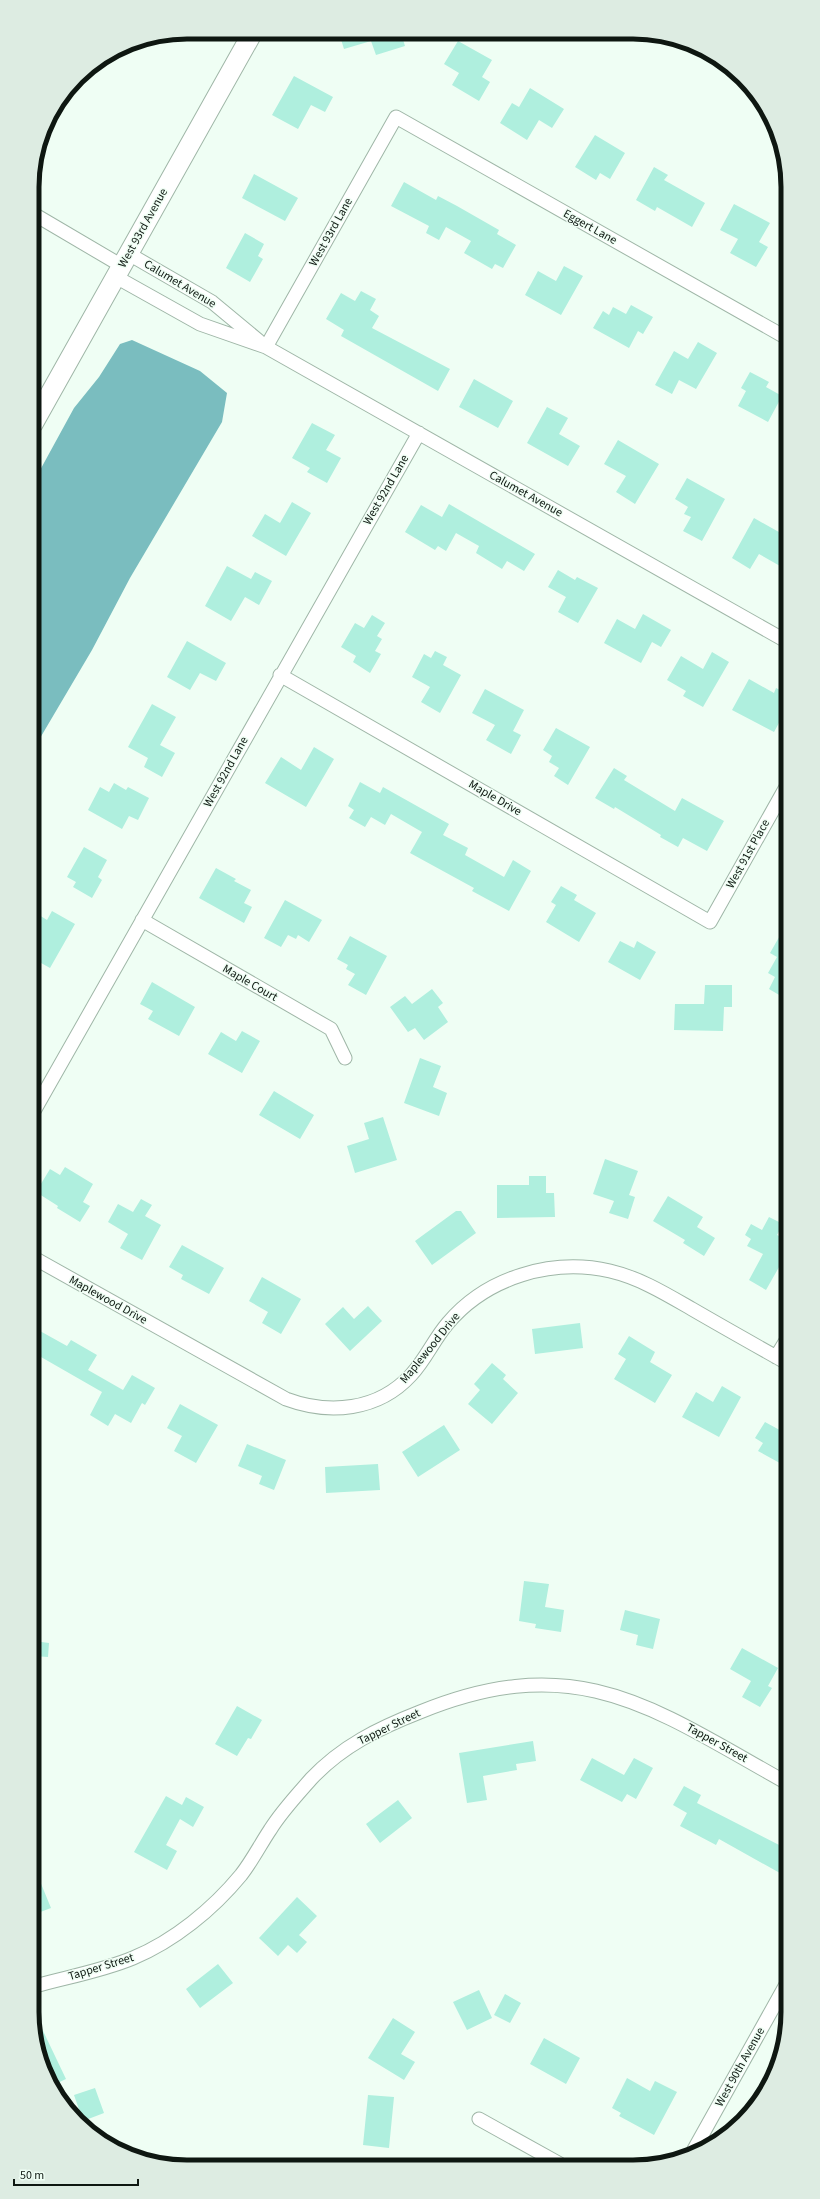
<svg xmlns="http://www.w3.org/2000/svg" width="820" height="2199" font-family="'Source Sans 3',sans-serif">
<style>
.water{fill:#7abdbf}
.building{fill:#afefde}
.lines{fill:none;stroke-linecap:round;stroke-linejoin:round}
.street-casing{stroke:#9fb6a7;stroke-width:15}
.secondary-casing{stroke:#9fb6a7;stroke-width:21}
.street{stroke:#fff;stroke-width:13}
.secondary{stroke:#fff;stroke-width:19}
.labels{text-anchor:middle;dominant-baseline:central;stroke-width:3;stroke-linejoin:round;paint-order:stroke}
.street-label{font-size:12px;fill:#0e1711;stroke:#effef4}
.rim{fill:none;stroke:#0e1711;stroke-width:5}
</style>
<rect width="100%" height="100%" fill="#effef4"/>
<path class="water" d="M132 340 200 371 227 393 222 422 130 578 92 650 33 750V483L74 408 99 377 120 344Z"/>
<path class="building" d="M339 33H401L405 46 376 55 371 41 344 49Z
M458 41 492 60 482 77 490 82 479 101 452 85 459 73 444 64Z
M294 76 333 97 325 112 311 105 298 129 272 115Z
M530 88 564 109 552 128 539 120 527 140 500 123 512 103 519 107Z
M595 135 625 153 610 179 600 173 596 180 575 167Z
M654 167 668 175 664 180 705 203 692 227 657 207 655 211 636 200Z
M254 174 298 198 285 221 242 198Z
M404 182 436 200 438 196 457 206 499 230 497 234 516 245 503 268 495 264 492 269 464 253 471 241 446 227 439 240 426 233 429 226 391 206Z
M734 204 770 223 759 242 768 247 756 267 730 253 738 239 720 230Z
M245 233 264 244 258 256 263 259 250 282 226 268Z
M564 266 583 276 561 315 525 295 538 271 556 281Z
M361 291 376 299 370 310 379 316 372 328 450 369 438 391 341 336 344 330 326 319 341 293 355 301Z
M631 305 653 317 643 334 638 331 629 348 593 328 603 311 609 315 613 307 626 314Z
M698 342 717 353 696 389 679 380 672 394 655 385 674 351 688 359Z
M750 372 769 382 766 387 782 396 768 422 738 406 746 391 741 388Z
M474 379 513 401 498 428 459 407Z
M547 407 568 418 559 434 580 446 568 466 527 443Z
M312 423 335 435 326 450 341 458 327 483 307 472 310 468 292 458Z
M618 440 659 464 635 504 616 492 626 476 604 464Z
M687 478 725 499 702 541 683 531 691 517 684 514 688 507 675 499Z
M292 502 311 513 286 556 252 536 265 514 280 523Z
M449 504 535 554 524 571 507 561 502 569 476 553 479 546 456 533 446 551 438 546 435 550 405 532 421 505 442 517Z
M754 518 786 536V556L780 566 759 554 750 569 732 558Z
M227 566 251 579 255 572 272 581 259 605 245 597 231 621 205 606Z
M558 570 575 580 577 577 598 588 578 623 558 612 566 597 548 587Z
M643 614 671 630 661 647 652 642 641 663 604 643 617 619 635 629Z
M372 615 385 623 377 636 382 639 375 651 381 654 370 673 353 662 356 656 341 647 355 623 364 628Z
M187 641 226 663 216 681 200 673 190 690 167 677Z
M435 651 447 657 443 665 461 675 440 713 421 702 430 687 412 677 424 654 431 658Z
M712 652 729 662 703 707 683 696 686 691 667 680 681 656 703 669Z
M749 679 774 693 776 688 786 693V710L774 732 732 710Z
M485 689 524 710 513 731 521 735 511 754 486 740 495 725 472 713Z
M152 704 176 717 160 745 175 753 162 777 144 767 148 758 128 747Z
M556 728 590 747 568 785 554 776 559 768 549 762 552 756 543 750Z
M314 747 334 759 306 807 265 783 281 757 301 770Z
M614 768 627 776 624 780 675 811 682 798 724 821 707 851 683 838 678 847 660 837 661 835 615 807 614 809 595 798Z
M360 782 380 793 383 787 449 824 443 835 468 848 465 855 504 877 513 860 531 871 509 911 472 891 474 888 410 853 422 832 391 814 385 825 371 817 365 827 349 818 354 810 348 806Z
M114 783 126 790 128 787 149 798 138 820 129 816 122 829 88 810 100 787 109 792Z
M84 847 107 860 98 877 102 880 92 898 73 887 76 882 67 877Z
M216 868 236 879 234 881 251 890 244 903 252 907 244 923 199 898Z
M561 886 577 895 574 900 596 913 579 942 546 922 556 905 551 902Z
M285 900 322 920 309 942 298 935 296 939 288 935 281 947 264 938Z
M52 911 75 924 50 968 34 959 38 951 33 948V925L39 915 47 920Z
M786 925V999L769 989 775 977 768 973 777 957 770 953Z
M350 936 387 956 366 995 348 985 355 974 346 969 348 965 337 959Z
M620 941 634 948 637 941 656 952 640 980 608 962Z
M152 982 195 1007 179 1036 148 1019 153 1011 140 1004Z
M705 985H732V1007H724L723 1031 674 1030 675 1004H704Z
M432 989 443 1003 438 1007 448 1022 424 1040 415 1028 408 1032 390 1007 405 996 412 1004Z
M242 1031 260 1041 242 1073 208 1054 221 1032 236 1041Z
M420 1058 441 1066 433 1087 447 1093 439 1116 404 1103Z
M274 1091 314 1115 300 1139 259 1115Z
M383 1117 397 1160 355 1173 347 1146 369 1139 364 1123Z
M605 1159 638 1171 629 1195 635 1197 628 1219 609 1213 614 1201 593 1194Z
M65 1167 93 1184 83 1202 90 1206 80 1222 57 1208 58 1206 36 1192 50 1169 60 1175Z
M529 1176H546V1193H554L555 1217 497 1218V1185H529Z
M668 1196 703 1217 697 1227 715 1238 704 1256 683 1243 685 1240 653 1221Z
M141 1199 152 1205 145 1216 161 1225 142 1260 120 1248 128 1234 108 1222 118 1204 133 1212Z
M456 1211H461L476 1233 432 1265 415 1241Z
M769 1217 783 1224 777 1235 787 1240V1253L766 1290 749 1280 763 1254 747 1246 751 1239 745 1235 751 1224 762 1230Z
M182 1245 224 1268 209 1294 181 1279 183 1275 169 1267Z
M262 1277 301 1299 281 1334 262 1323 268 1312 249 1301Z
M368 1306 382 1321 350 1351 325 1324 343 1307 354 1319Z
M580 1323 583 1348 535 1354 532 1329Z
M40 1331 67 1346 71 1340 97 1355 88 1370 123 1390 132 1375 155 1388 145 1405 142 1403 131 1423 115 1414 108 1426 90 1415 102 1392 34 1353V1342Z
M629 1336 655 1352 650 1362 672 1375 655 1403 614 1379 626 1359 618 1354Z
M492 1363 506 1375 503 1379 518 1393 492 1424 468 1404 480 1390 474 1384Z
M722 1386 741 1397 719 1437 682 1417 696 1392 713 1402Z
M180 1404 218 1425 196 1463 174 1451 182 1436 167 1428Z
M765 1422 787 1434V1467L758 1451 763 1443 755 1438Z
M444 1425 460 1450 418 1477 402 1452Z
M247 1444 286 1460 274 1490 259 1484 262 1476 238 1466Z
M378 1464 380 1490 326 1493 325 1467Z
M524 1581 549 1584 545 1607 564 1610 561 1632 535 1628 536 1624 519 1621Z
M625 1610 660 1619 653 1649 636 1645 638 1635 620 1630Z
M34 1641 49 1643 48 1657 34 1656Z
M742 1648 778 1668 768 1686 772 1688 760 1707 742 1697 751 1681 730 1669Z
M237 1706 262 1720 251 1739 248 1738 237 1756 215 1744Z
M533 1741 536 1761 516 1764 517 1770 483 1776 487 1800 467 1803 459 1753Z
M592 1758 624 1775 634 1758 653 1768 636 1799 627 1794 622 1802 580 1780Z
M684 1786 701 1795 697 1803 787 1849V1877L719 1839 716 1845 680 1826 687 1813 673 1805Z
M166 1796 182 1805 186 1797 204 1807 193 1827 180 1819 166 1845 177 1851 167 1870 134 1852Z
M398 1800 412 1818 380 1843 366 1824Z
M35 1869 51 1908 35 1914Z
M297 1897 317 1916 299 1935 307 1942 297 1953 288 1945 278 1956 259 1938Z
M218 1964 233 1983 200 2008 186 1989Z
M479 1990 492 2018 467 2030 453 2002Z
M505 1994 521 2003 510 2023 494 2015Z
M35 2014 66 2079 51 2086 35 2042Z
M393 2018 415 2032 401 2054 415 2062 404 2080 368 2058Z
M544 2038 580 2058 566 2084 530 2064Z
M627 2078 650 2091 655 2081 677 2092 654 2135 619 2116 621 2113 612 2108Z
M95 2088 104 2113 83 2121 74 2095Z
M368 2095 394 2097 389 2148 363 2145Z"/>
<g class="lines">
<g class="street-casing">
<path id="street" d="M32 213 122 266
M129 254 212 302 259 341
M116 277 200 324 266 347 786 641
M266 347 396 117 785 337
M280 675 710 922 786 787
M142 920 331 1029 345 1058
M34 1111 419 433
M34 1258 286 1399C329 1415 378 1411 411 1375 426 1359 434 1339 448 1323 487 1277 552 1258 610 1271 640 1278 666 1294 692 1309 723 1327 755 1345 787 1363
M776 1357 787 1339
M35 1986C67 1977 102 1971 133 1958 174 1941 213 1909 241 1875 252 1861 260 1845 270 1830 281 1812 297 1795 311 1779 342 1746 379 1728 420 1712 577 1648 653 1708 787 1783
M479 2119 560 2164
M692 2153 788 1981"/>
</g>
<g class="secondary-casing">
<path id="secondary" d="M33 424 253 32"/>
</g>
<use href="#street" class="street"/>
<use href="#secondary" class="secondary"/>
</g>
<g class="labels">
<g class="street-label">
<text transform="translate(590 227) rotate(29)">Eggert Lane</text>
<text transform="translate(143 228) rotate(-61)">West 93rd Avenue</text>
<text transform="translate(331 232) rotate(-61)">West 93rd Lane</text>
<text transform="translate(180 284) rotate(31)">Calumet Avenue</text>
<text transform="translate(386 490) rotate(-60)">West 92nd Lane</text>
<text transform="translate(526 494) rotate(29)">Calumet Avenue</text>
<text transform="translate(226 772) rotate(-61)">West 92nd Lane</text>
<text transform="translate(495 798) rotate(30)">Maple Drive</text>
<text transform="translate(748 854) rotate(-61)">West 91st Place</text>
<text transform="translate(250 983) rotate(30)">Maple Court</text>
<text transform="translate(108 1300) rotate(29)">Maplewood Drive</text>
<text transform="translate(430 1348) rotate(-51)">Maplewood Drive</text>
<text transform="translate(389 1727) rotate(-26)">Tapper Street</text>
<text transform="translate(717 1743) rotate(29)">Tapper Street</text>
<text transform="translate(101 1967) rotate(-17)">Tapper Street</text>
<text transform="translate(740 2067) rotate(-61)">West 90th Avenue</text>
</g>
</g>
<path d="M0 0H820V2199H0ZM187 39H633A148 148 0 0 1 781 187V2012A148 148 0 0 1 633 2160H187A148 148 0 0 1 39 2012V187A148 148 0 0 1 187 39Z" fill="#ddece2" fill-rule="evenodd"/>
<path class="rim" d="M187 39H633A148 148 0 0 1 781 187V2012A148 148 0 0 1 633 2160H187A148 148 0 0 1 39 2012V187A148 148 0 0 1 187 39Z"/>
<path d="M14 2179v6h124v-6" fill="none" stroke="#0e1711" stroke-width="2"/>
<text x="20" y="2179" font-size="12" fill="#0e1711" stroke="#effef4" stroke-width="3" paint-order="stroke">50 m</text>
</svg>
